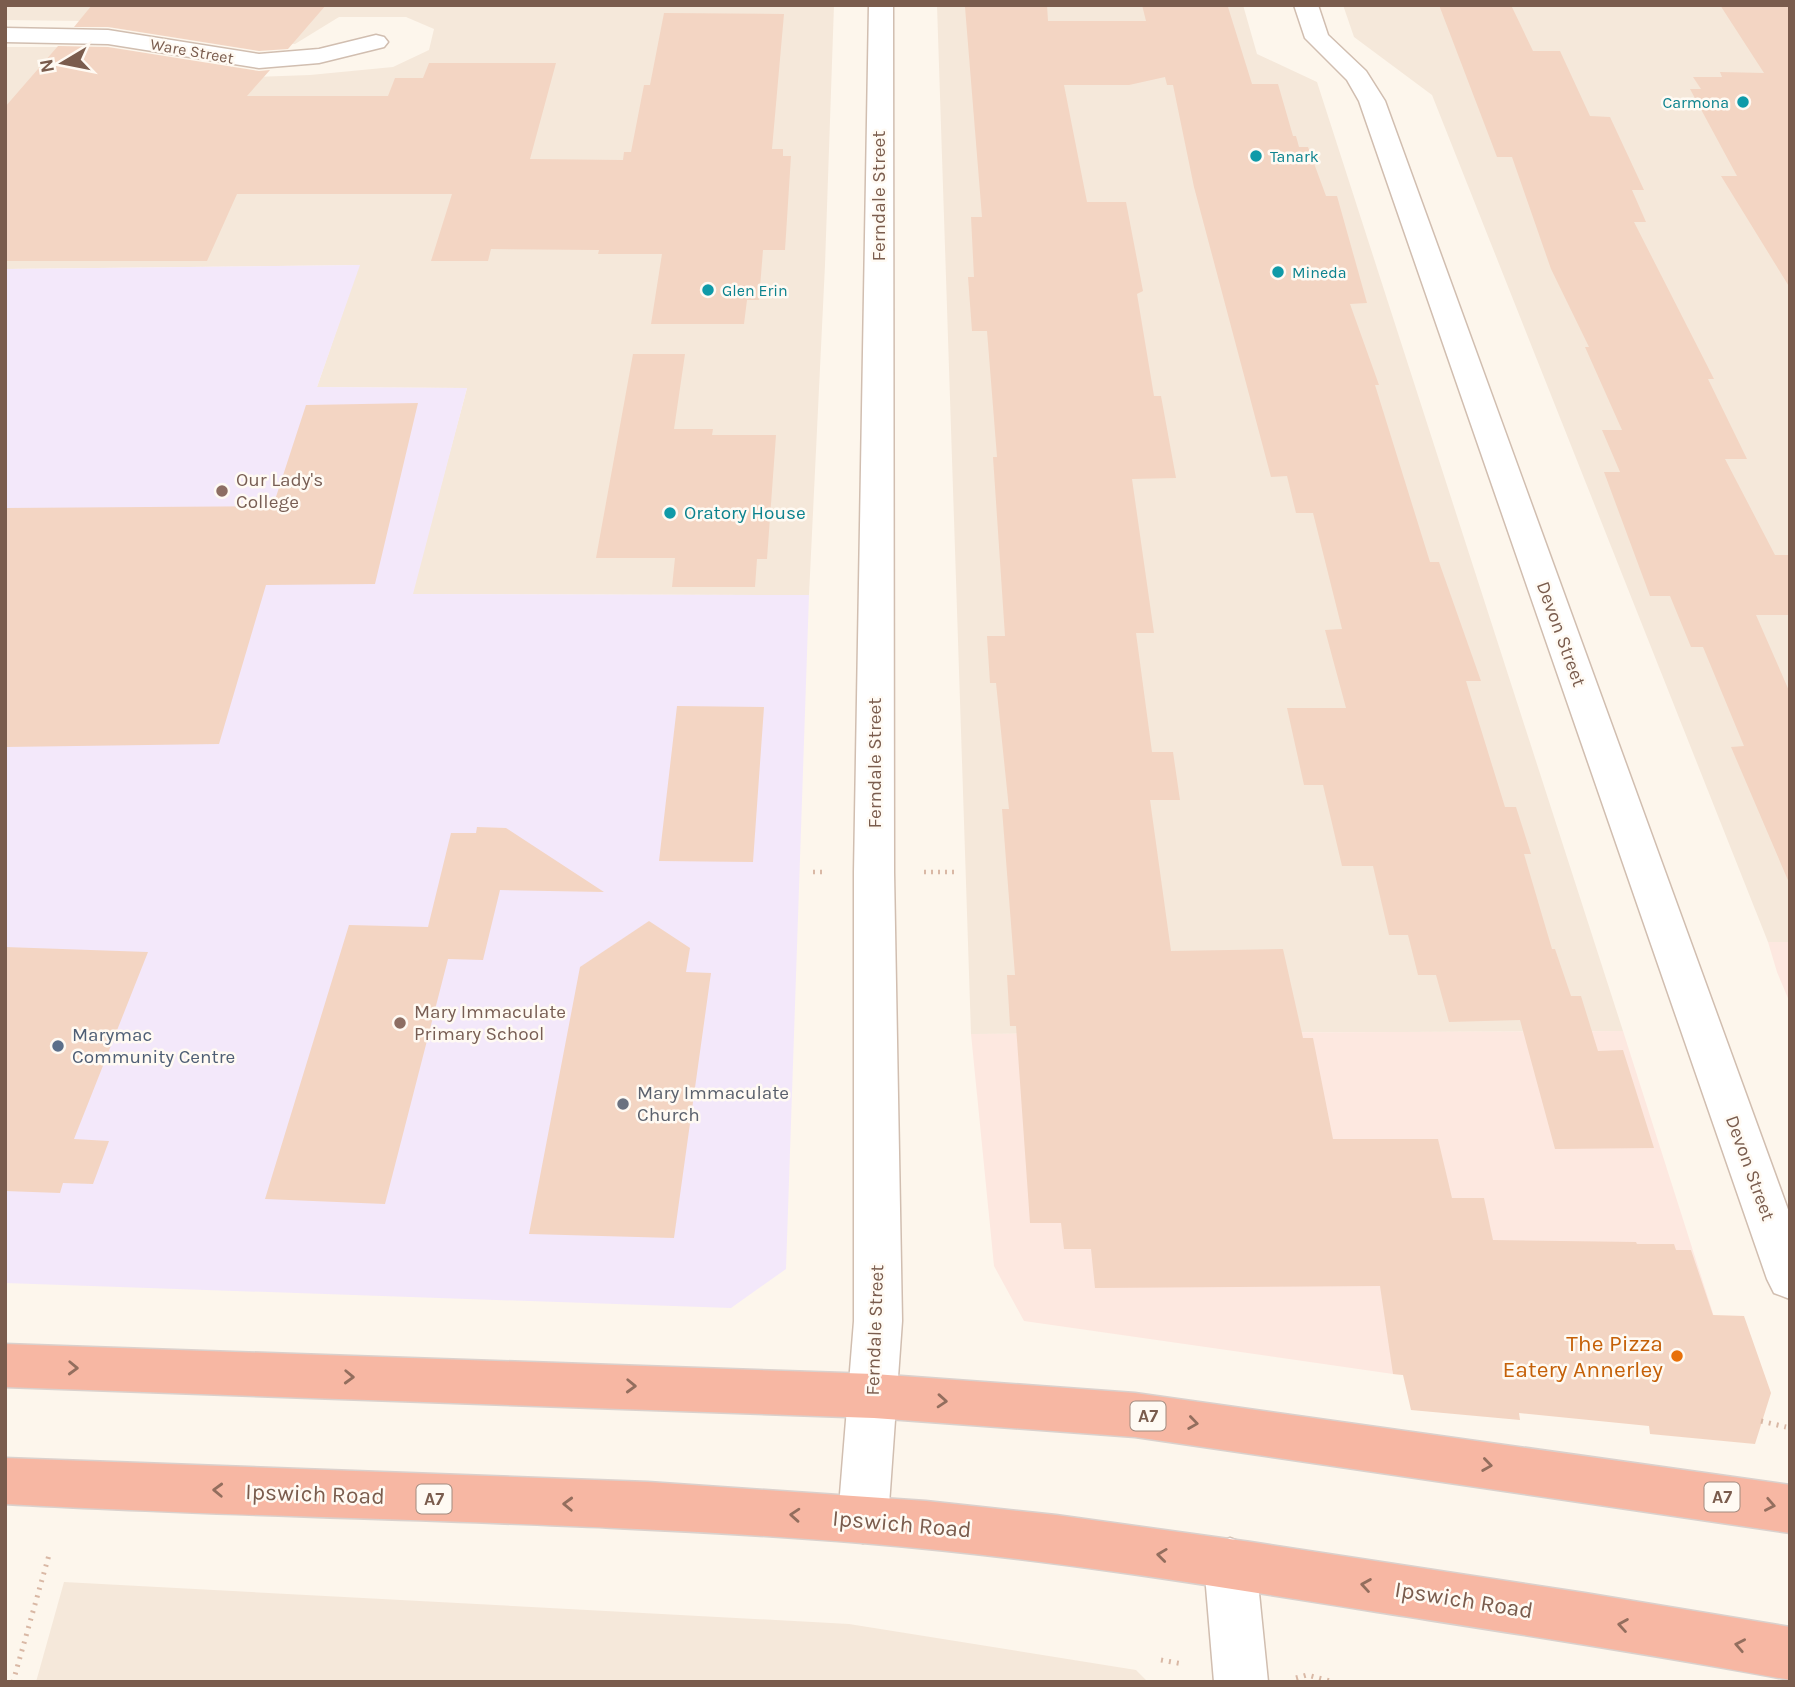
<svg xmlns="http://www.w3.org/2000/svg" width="1795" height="1687" font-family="Karla,sans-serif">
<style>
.residential{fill:#f5e8da}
.commercial{fill:#fde8e0}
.education{fill:#f3e8fa}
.building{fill:#f3d5c3}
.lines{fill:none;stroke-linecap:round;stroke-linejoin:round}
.street-casing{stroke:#d1beb0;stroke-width:3}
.highway-casing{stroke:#dad1cd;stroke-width:3}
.path-far1{stroke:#d9b8a5;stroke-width:4.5;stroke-dasharray:2 5;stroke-linecap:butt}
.path{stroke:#d9b8a5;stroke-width:5;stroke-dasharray:2 6;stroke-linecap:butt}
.street{fill:#fff;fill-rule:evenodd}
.highway{fill:#f7b7a3;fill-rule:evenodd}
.oneway{stroke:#936e5e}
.culture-dot{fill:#0f9aa8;stroke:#fffaf3;stroke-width:2.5}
.education-dot{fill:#8d6e63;stroke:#fffaf3;stroke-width:2.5}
.service-dot{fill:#5c6f8a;stroke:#fffaf3;stroke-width:2.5}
.worship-dot{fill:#6b7280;stroke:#fffaf3;stroke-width:2.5}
.food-dot{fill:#e8710a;stroke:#fffaf3;stroke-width:2.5}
.labels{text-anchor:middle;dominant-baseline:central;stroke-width:5;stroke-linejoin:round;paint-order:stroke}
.far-street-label{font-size:16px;fill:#7a5c4d;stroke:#fffaf3}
.far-culture-label{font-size:16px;fill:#0d838f;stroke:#fffaf3;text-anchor:start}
.shield{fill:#fffaf3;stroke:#a28b7f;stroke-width:2}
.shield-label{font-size:18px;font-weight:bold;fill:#7a5c4d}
.street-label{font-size:19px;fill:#7a5c4d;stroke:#fffaf3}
.education-label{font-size:19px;fill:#785e54;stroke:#fffaf3;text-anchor:start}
.culture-label{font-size:19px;fill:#0d838f;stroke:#fffaf3;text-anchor:start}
.service-label{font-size:19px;fill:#4e5e75;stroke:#fffaf3;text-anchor:start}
.worship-label{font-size:19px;fill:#5b616d;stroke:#fffaf3;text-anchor:start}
.near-food-label{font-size:23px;fill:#c56008;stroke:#fffaf3;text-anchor:end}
.near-street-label{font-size:23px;fill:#7a5c4d;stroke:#fffaf3}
</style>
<rect width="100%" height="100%" fill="#fdf6ec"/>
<path class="residential" d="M5 5H834L825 265 809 595 412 594 467 388 317 387 359 265 5 269V47H62L253 77 310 75 393 67 429 50 434 29 406 17H339L295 44 225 39 83 21 5 20Z
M937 5H1243L1257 54 1317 82 1623 1031 971 1034Z
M1343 5H1790V942H1768L1432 95 1354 37Z
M64 1582 849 1624 1136 1670 1148 1682H36Z"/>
<path class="commercial" d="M1768 942H1790V1003L1777 972Z
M1623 1031 1739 1395 1526 1386 1393 1374 1024 1321 994 1266 971 1034Z"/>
<path class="education" d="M360 265 317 387 467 388 413 594 809 595 786 1269 731 1308 5 1283V269Z"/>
<path class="building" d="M92 5H326L288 49 259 51 108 27H74Z
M970 5H1047L1048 21H1146L1142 5H1220L1228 7 1252 84H1278L1293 136H1296L1299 147H1308L1326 196H1337L1367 303 1350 304 1379 385H1375L1430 562H1439L1481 681H1466L1505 807H1516L1531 854H1524L1552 949H1555L1571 996H1581L1598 1051 1623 1050 1654 1148 1555 1149 1520 1020 1449 1022 1436 975H1418L1408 935H1389L1373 866H1342L1323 785H1304L1287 708H1346L1325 630 1342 629 1313 513H1296L1287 476 1271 477 1194 187 1173 85H1167L1165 77 1129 85H1064L1087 202H1126L1143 291 1137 294 1154 396H1161L1176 478 1132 479 1154 633H1136L1152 752H1173L1180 800H1150L1171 951 1283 949 1303 1038H1313L1333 1139H1438L1452 1198H1484L1493 1240 1636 1242 1637 1244H1674L1676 1250H1691L1713 1315 1744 1316 1771 1393 1755 1444 1650 1434 1649 1426 1519 1413 1520 1420 1411 1410 1403 1375 1393 1374 1380 1286 1095 1288 1091 1249H1064L1061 1223H1030L1016 1026H1010L1007 975H1015L1002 809H1009L996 683H990L987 636H1005L993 457H997L987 331H972L968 277H974L971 217H982L965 7Z
M1439 5H1511L1533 51H1560L1590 116 1610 117 1644 190H1632L1646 222H1634L1714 379H1708L1747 459H1725L1775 555H1790V615H1756L1790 693V885L1731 747 1744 746 1703 647H1691L1670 596H1650L1604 472H1620L1602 430H1622L1585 347H1589L1551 269 1512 157H1497Z
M1720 5H1790V288L1721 176H1737L1690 89H1701L1693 77H1722L1720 72 1764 73Z
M664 13 784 14 772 149H783V156H791L785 250H763L759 300H747L744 324H651L662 254H598L599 250 491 249 488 261H431L452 194H237L207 261H5V107L58 46 108 47 259 71 270 70 247 96H388L395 78H423L429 63H556L530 159 623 160 624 152H631L644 85H650Z
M633 354H685L674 429H713L712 435H776L767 559H757L755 587H672L675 558H596Z
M418 403 375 584 266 585 219 744 5 747V508L273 506 306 405Z
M677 706 764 707 753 862 659 861Z
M477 827 506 828 604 892 500 890 483 960 448 959 385 1204 265 1199 349 925 428 927 451 833H476Z
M649 921 690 948 686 972 711 973 674 1238 529 1234 580 967Z
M5 947 148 952 74 1139 109 1141 93 1184 63 1183 60 1193 5 1191Z"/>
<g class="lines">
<g class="street-casing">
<path id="street" d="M869 5H893L894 872 902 1321 888 1519 881 1536 863 1543 845 1536 838 1519 854 1321V872Z
M1294 5H1318L1328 35 1366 71 1385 101 1790 1215V1299L1774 1293 1767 1279 1359 101 1347 80 1305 38Z
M5 28 108 30 259 54 319 49 376 35 384 37 388 42 384 47 319 63 259 68 108 44 5 42Z
M1230 1538 1248 1545 1256 1563 1268 1682H1214L1204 1563 1212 1545Z"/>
</g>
<g class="highway-casing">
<path id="highway" d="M5 1344 874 1374 1135 1393 1790 1485V1533L1135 1437 874 1418 5 1387Z
M5 1458 648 1482 926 1501 1056 1515 1251 1542 1585 1593 1790 1627V1680C1651 1654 1511 1633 1371 1611 1202 1584 1033 1557 862 1543 577 1520 291 1520 5 1504Z"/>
</g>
<path class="path-far1" d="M813 872H825
M924 872H959"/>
<path class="path" d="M1761 1421 1786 1427
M1161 1660 1183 1664
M1296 1678 1307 1675 1334 1682
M13 1682 49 1555"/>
<use href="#street" class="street"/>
<use href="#highway" class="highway"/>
</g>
<defs><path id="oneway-chevron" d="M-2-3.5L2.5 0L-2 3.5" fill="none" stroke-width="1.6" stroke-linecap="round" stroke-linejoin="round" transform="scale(1.75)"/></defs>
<g class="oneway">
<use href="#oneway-chevron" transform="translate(73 1368) rotate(2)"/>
<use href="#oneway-chevron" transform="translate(349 1377) rotate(2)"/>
<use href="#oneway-chevron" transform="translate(631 1386) rotate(2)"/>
<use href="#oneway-chevron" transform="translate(942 1401) rotate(4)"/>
<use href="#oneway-chevron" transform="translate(1193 1423) rotate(8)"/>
<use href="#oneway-chevron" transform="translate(1487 1465) rotate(8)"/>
<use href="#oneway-chevron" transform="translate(218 1490) rotate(-178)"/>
<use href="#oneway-chevron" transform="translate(568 1504) rotate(-178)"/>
<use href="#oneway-chevron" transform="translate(1770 1505) rotate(11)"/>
<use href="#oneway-chevron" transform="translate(795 1515) rotate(-176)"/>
<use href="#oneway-chevron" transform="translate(1162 1555) rotate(-173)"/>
<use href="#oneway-chevron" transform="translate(1366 1585) rotate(-171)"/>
<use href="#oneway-chevron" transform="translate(1623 1625) rotate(-171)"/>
<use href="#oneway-chevron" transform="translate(1740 1645) rotate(-169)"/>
</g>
<g class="culture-dot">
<circle cx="1743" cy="102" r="7"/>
<circle cx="1256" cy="156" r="7"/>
<circle cx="1278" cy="272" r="7"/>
<circle cx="708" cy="290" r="7"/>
<circle cx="670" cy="513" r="7"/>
</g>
<g class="education-dot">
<circle cx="222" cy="491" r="7"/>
<circle cx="400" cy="1023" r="7"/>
</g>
<circle class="service-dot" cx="58" cy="1046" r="7"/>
<circle class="worship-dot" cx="623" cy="1104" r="7"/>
<circle class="food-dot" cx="1677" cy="1356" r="7"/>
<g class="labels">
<g class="far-street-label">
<text transform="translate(192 51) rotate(10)">Ware Street</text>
</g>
<g class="far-culture-label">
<text x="1729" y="102" text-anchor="end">Carmona</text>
<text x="1270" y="156">Tanark</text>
<text x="1292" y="272">Mineda</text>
<text x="722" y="290">Glen Erin</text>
</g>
<g class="shield">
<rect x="1130.5" y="1401.5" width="35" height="29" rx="5"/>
<rect x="1704.5" y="1482.5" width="35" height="29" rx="5"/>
<rect x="416.5" y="1484.5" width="35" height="29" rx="5"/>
</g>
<g class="shield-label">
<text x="1148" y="1416">A7</text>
<text x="1722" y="1497">A7</text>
<text x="434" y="1499">A7</text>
</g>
<g class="street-label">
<text transform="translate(879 196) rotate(-90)">Ferndale Street</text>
<text transform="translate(1561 634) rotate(70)">Devon Street</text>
<text transform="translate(875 763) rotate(-90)">Ferndale Street</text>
<text transform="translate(1750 1168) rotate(70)">Devon Street</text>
<text transform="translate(875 1330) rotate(-88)">Ferndale Street</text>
</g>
<g class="education-label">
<text x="236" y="480">Our Lady's<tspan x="236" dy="22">College</tspan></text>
<text x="414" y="1012">Mary Immaculate<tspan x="414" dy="22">Primary School</tspan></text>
</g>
<g class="culture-label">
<text x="684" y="513">Oratory House</text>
</g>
<g class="service-label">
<text x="72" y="1035">Marymac<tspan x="72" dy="22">Community Centre</tspan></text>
</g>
<g class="worship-label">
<text x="637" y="1093">Mary Immaculate<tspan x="637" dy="22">Church</tspan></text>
</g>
<g class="near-food-label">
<text x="1663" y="1343">The Pizza<tspan x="1663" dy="26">Eatery Annerley</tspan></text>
</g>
<g class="near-street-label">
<text transform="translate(315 1494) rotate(2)">Ipswich Road</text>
<text transform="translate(902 1524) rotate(5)">Ipswich Road</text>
<text transform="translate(1464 1600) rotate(9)">Ipswich Road</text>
</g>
</g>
<rect width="1795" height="1687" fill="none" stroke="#7a5c4d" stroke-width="14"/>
<g transform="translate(63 63) rotate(260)" stroke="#fffaf3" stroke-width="5" paint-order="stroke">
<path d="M0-5L12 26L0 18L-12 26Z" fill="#7a5c4d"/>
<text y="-10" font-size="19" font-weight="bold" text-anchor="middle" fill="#7a5c4d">N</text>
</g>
</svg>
